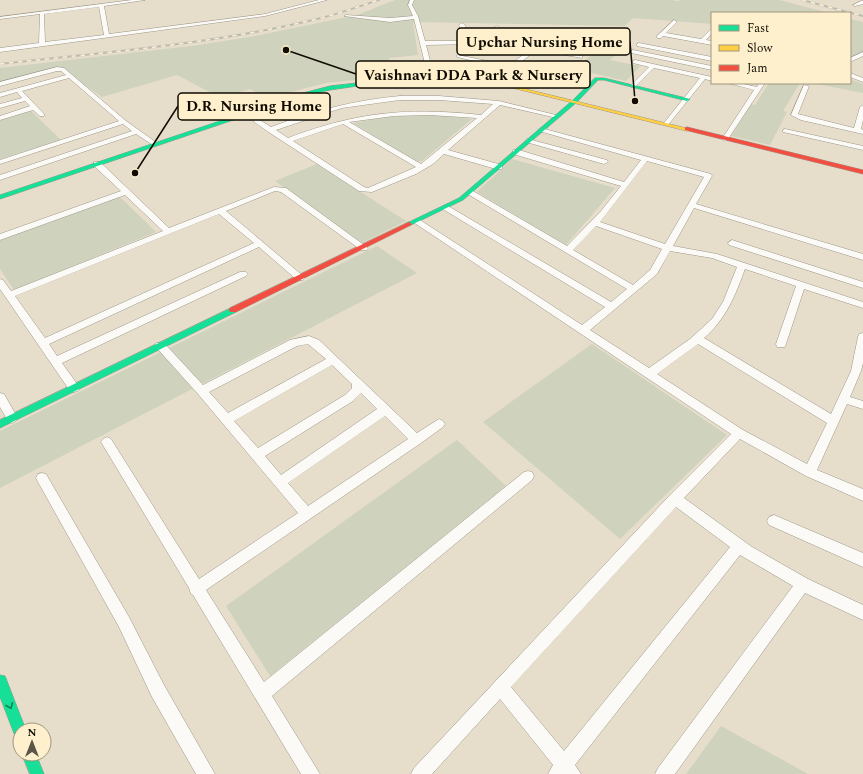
<svg xmlns="http://www.w3.org/2000/svg" width="863" height="774" font-family="Spectral,serif">
<style>
.green{fill:#cfd2bc}
.lines{fill:none;stroke-linecap:round;stroke-linejoin:round}
.street-casing{stroke:#9c9688;stroke-width:1}
.fast-casing{stroke:#9c9688;stroke-width:1}
.slow-casing{stroke:#9c9688;stroke-width:1}
.jam-casing{stroke:#9c9688;stroke-width:1}
.street{fill:#fbfaf7;fill-rule:evenodd}
.fast{fill:#16e098;fill-rule:evenodd}
.slow{fill:#ffcf43;fill-rule:evenodd}
.jam{fill:#f24e42;fill-rule:evenodd}
.rail-casing{stroke:#bdbbb6;stroke-width:2}
.rail{stroke:#fef0cd;stroke-width:1.5;stroke-dasharray:4.5;stroke-linecap:butt}
.oneway{stroke:#138154}
.leader{fill:none;stroke:#100c02;stroke-width:1.5}
.callout-dot{fill:#100c02;stroke:#fef0cd;stroke-width:1.5}
.callout{fill:#fef0cd;stroke:#100c02;stroke-width:1.5}
.callout-label{font-size:15px;text-anchor:middle;font-weight:bold;fill:#100c02}
</style>
<rect width="100%" height="100%" fill="#e6decb"/>
<path class="green" d="M395 0H672L677 1 682 0H779L829 13H712V24L633 18 625 26 413 22 418 55 389 58 391 64H401L403 75 326 83 267 98 250 89 221 98 177 75 102 97 61 69 0 84V68L199 45 255 36 357 15Z
M850 19 863 22V52L850 57Z
M607 41 626 45 610 60 640 66 626 81 575 69Z
M850 79 863 84V93L812 83H850Z
M769 83H800L783 111 787 112 770 145 731 136 751 104 755 105Z
M31 111 61 140 0 159V120Z
M411 115 444 116 472 119 422 161 417 162 353 123 380 118Z
M512 159 615 188 566 245 477 192Z
M317 164 406 221 362 243 275 181Z
M119 196 156 232 14 290 0 269V240Z
M377 246 417 273 0 488V431Z
M592 344 727 435 620 539 483 422Z
M457 440 506 486 270 676 226 606Z
M721 726 808 774H686Z"/>
<g class="lines">
<g class="street-casing">
<path id="street" d="M132 0H145L104 6 109 34 265 14 319 0H327L265 16 0 52V48L39 43 40 14 0 19V17ZM99 7 104 35 45 42 44 14Z
M410 0H414L412 5 418 16 425 41H465L459 25 462 23 465 25 470 40H473L497 26 500 28 499 29 479 41 530 50 544 40 510 33V31L547 37 559 29 562 31 558 34 586 39 600 28 605 29 589 42 555 37 541 47 582 56V58L537 50 522 61 555 69V71L518 64 488 85 485 83 486 82 505 68 457 57V55L509 65 526 53 474 44 426 45 435 80 432 82 429 80 414 19 390 22 344 16 346 15 390 18 413 16 408 5Z
M861 1H863V4L855 6 853 5Z
M674 20 677 22 666 33 701 39 712 28V33L706 40 712 41V45L663 36 661 38H657V36Z
M639 43 712 57V61L637 46V44Z
M633 50 712 66V70L631 53V51Z
M863 52V56L850 62V58Z
M635 60 712 77V81L705 79 668 125H664V123L700 78 654 68 635 87H631V85L649 67 633 63V61Z
M57 67 64 68 126 121 157 143V145H153L136 134 0 180V175L132 131 123 124 0 164V160L119 121 69 78 22 91 44 114V116H40L33 110 0 120V116L30 106 25 101 0 108V104L22 98 17 92 0 97V93L66 75 61 71H57L0 86V82Z
M850 73 863 78V82L850 77Z
M728 83H739L757 87 759 83H765L728 139 725 141 722 139 754 90Z
M804 85 809 86 798 114 854 128 860 107 863 105V120L861 129 863 130V134L801 120 791 115Z
M400 96H439L499 101 560 116 557 118 500 105 448 150 502 165V169H496L444 154 433 164 416 174 372 192 359 191 267 131 242 113 247 112 271 127C313 111 355 100 400 96ZM400 100H439L493 104 481 115C409 107 356 112 288 138L276 130 342 108ZM429 115 477 118 421 164 349 122 394 116ZM343 124 416 167 368 188 364 187 293 141Z
M541 128 711 174 712 176 696 204 863 254V260L694 208 673 246 717 254 863 302V308L804 289 786 344 785 347H777L776 344 796 286 745 269C735 296 726 319 704 338L831 414 851 371 858 337 859 334 863 333V363L861 371 850 397 863 401V409L847 404 817 470 863 489V501L806 476 740 439 684 498 752 547 808 579 863 605V620L805 593 675 774H655L658 768 793 586 740 555 575 765 581 774H548L553 765 500 699 432 774H411L414 768 670 495 731 434 413 222 417 220H420L582 325 605 307 441 208 442 206H448L611 302 627 289 466 193 470 191H473L567 246 601 211 621 186 513 154V150H519L624 182 641 160 539 131 538 130ZM647 161 704 177 665 244 600 222ZM596 226 662 249 650 270 633 285 573 250ZM670 251 712 258 737 267 723 302 712 319 690 339 649 368 590 330 657 274ZM698 344 827 423 807 464 743 430 657 374ZM676 507 730 547 564 751 511 687Z
M785 129 863 146V150L783 132V130Z
M528 139 607 160 608 162 604 164 526 142V140Z
M94 162H100L169 228 274 187 286 188 368 248 367 250H361L281 192 275 191 226 211 303 276 305 278 303 280H297L259 247 49 344 57 356 240 272H246L248 274 246 276 62 363 80 388 78 391 74 392 70 391 0 289V279L3 280 11 291 163 231 125 195 0 240V234L121 191 94 166ZM219 214 254 243 45 338 15 296Z
M732 240 863 282V288L729 245 728 243Z
M309 336 319 340 417 433 439 419 443 421 445 424 443 427 421 443 206 590 264 682 524 472 528 471 532 472 534 476 532 480 272 696 320 774H301L193 595 191 594 189 588 101 442 103 439 107 437 111 439 199 579 298 513 198 394 155 346 156 343H164L203 385 290 340ZM308 344 326 359 228 413 209 392 297 346ZM332 365 352 384V388L345 395 258 448 234 421ZM361 393 377 409 281 475 265 456 353 401ZM385 416 408 439 308 506 288 483Z
M0 393 4 394 16 415 18 418 16 421 12 423 8 421 0 407Z
M42 473 46 474 129 617 164 685 215 774H196L152 697 119 627 38 482 36 478 38 474Z
M774 515 863 553V567L769 525 767 521 769 517Z"/>
</g>
<g class="fast-casing">
<path id="fast" d="M595 78H604L690 99 687 101 604 80H598L577 102 463 200 411 225H407V223L459 198 573 100Z
M376 81 378 82V83L330 90 307 95 0 199V195L303 93 330 86Z
M233 307 236 308 237 310 236 312 0 428V420Z
M0 675 5 676 26 730H20V738L15 736 0 697Z
M22 754H36L44 774H30Z"/>
</g>
<g class="slow-casing">
<path id="slow" d="M435 79 513 86 690 129 687 131 513 88 435 81 376 83 374 82 376 81Z"/>
</g>
<g class="jam-casing">
<path id="jam" d="M687 127 863 170V174L685 130V128Z
M409 222 412 224 411 225 236 312H230L229 310 230 308Z"/>
</g>
<use href="#street" class="street"/>
<use href="#fast" class="fast"/>
<use href="#slow" class="slow"/>
<use href="#jam" class="jam"/>
<g class="rail-casing">
<path id="rail" d="M802 0 863 16
M0 64C107 52 216 44 321 18 341 13 360 6 379 0"/>
</g>
<use href="#rail" class="rail"/>
</g>
<defs><path id="oneway-chevron" d="M-2-3.5L2.5 0L-2 3.5" fill="none" stroke-width="1.6" stroke-linecap="round" stroke-linejoin="round"/></defs>
<use class="oneway" href="#oneway-chevron" transform="translate(10 706) rotate(68)"/>
<path class="leader" d="M635 101L630 42M286 50L356 74M135 173L178 106"/>
<g class="callout-dot">
<circle cx="635" cy="101" r="4"/>
<circle cx="286" cy="50" r="4"/>
<circle cx="135" cy="173" r="4"/>
</g>
<g class="callout">
<rect x="457" y="28" width="173" height="27" rx="4"/>
<rect x="356" y="61" width="234" height="27" rx="4"/>
<rect x="178" y="93" width="152" height="27" rx="4"/>
</g>
<g class="callout-label">
<text x="544" y="47">Upchar Nursing Home</text>
<text x="473" y="80">Vaishnavi DDA Park &amp; Nursery</text>
<text x="254" y="111">D.R. Nursing Home</text>
</g>
<rect x="711" y="12" width="140" height="72" fill="#fef0cd" stroke="#9f957c"/>
<rect x="719" y="25" width="20" height="6" fill="#16e098" stroke="#9f957c"/>
<text x="747" y="32" font-size="12" fill="#100c02">Fast</text>
<rect x="719" y="45" width="20" height="6" fill="#ffcf43" stroke="#9f957c"/>
<text x="747" y="52" font-size="12" fill="#100c02">Slow</text>
<rect x="719" y="65" width="20" height="6" fill="#f24e42" stroke="#9f957c"/>
<text x="747" y="72" font-size="12" fill="#100c02">Jam</text>
<g transform="translate(32 742)"><circle r="19" fill="#fef0cd" stroke="#9f957c"/>
<path d="M0-3L7 15L0 10L-7 15Z" fill="#5b5648"/>
<text y="-6" font-size="11" font-weight="bold" text-anchor="middle" fill="#100c02">N</text>
</g>
</svg>
